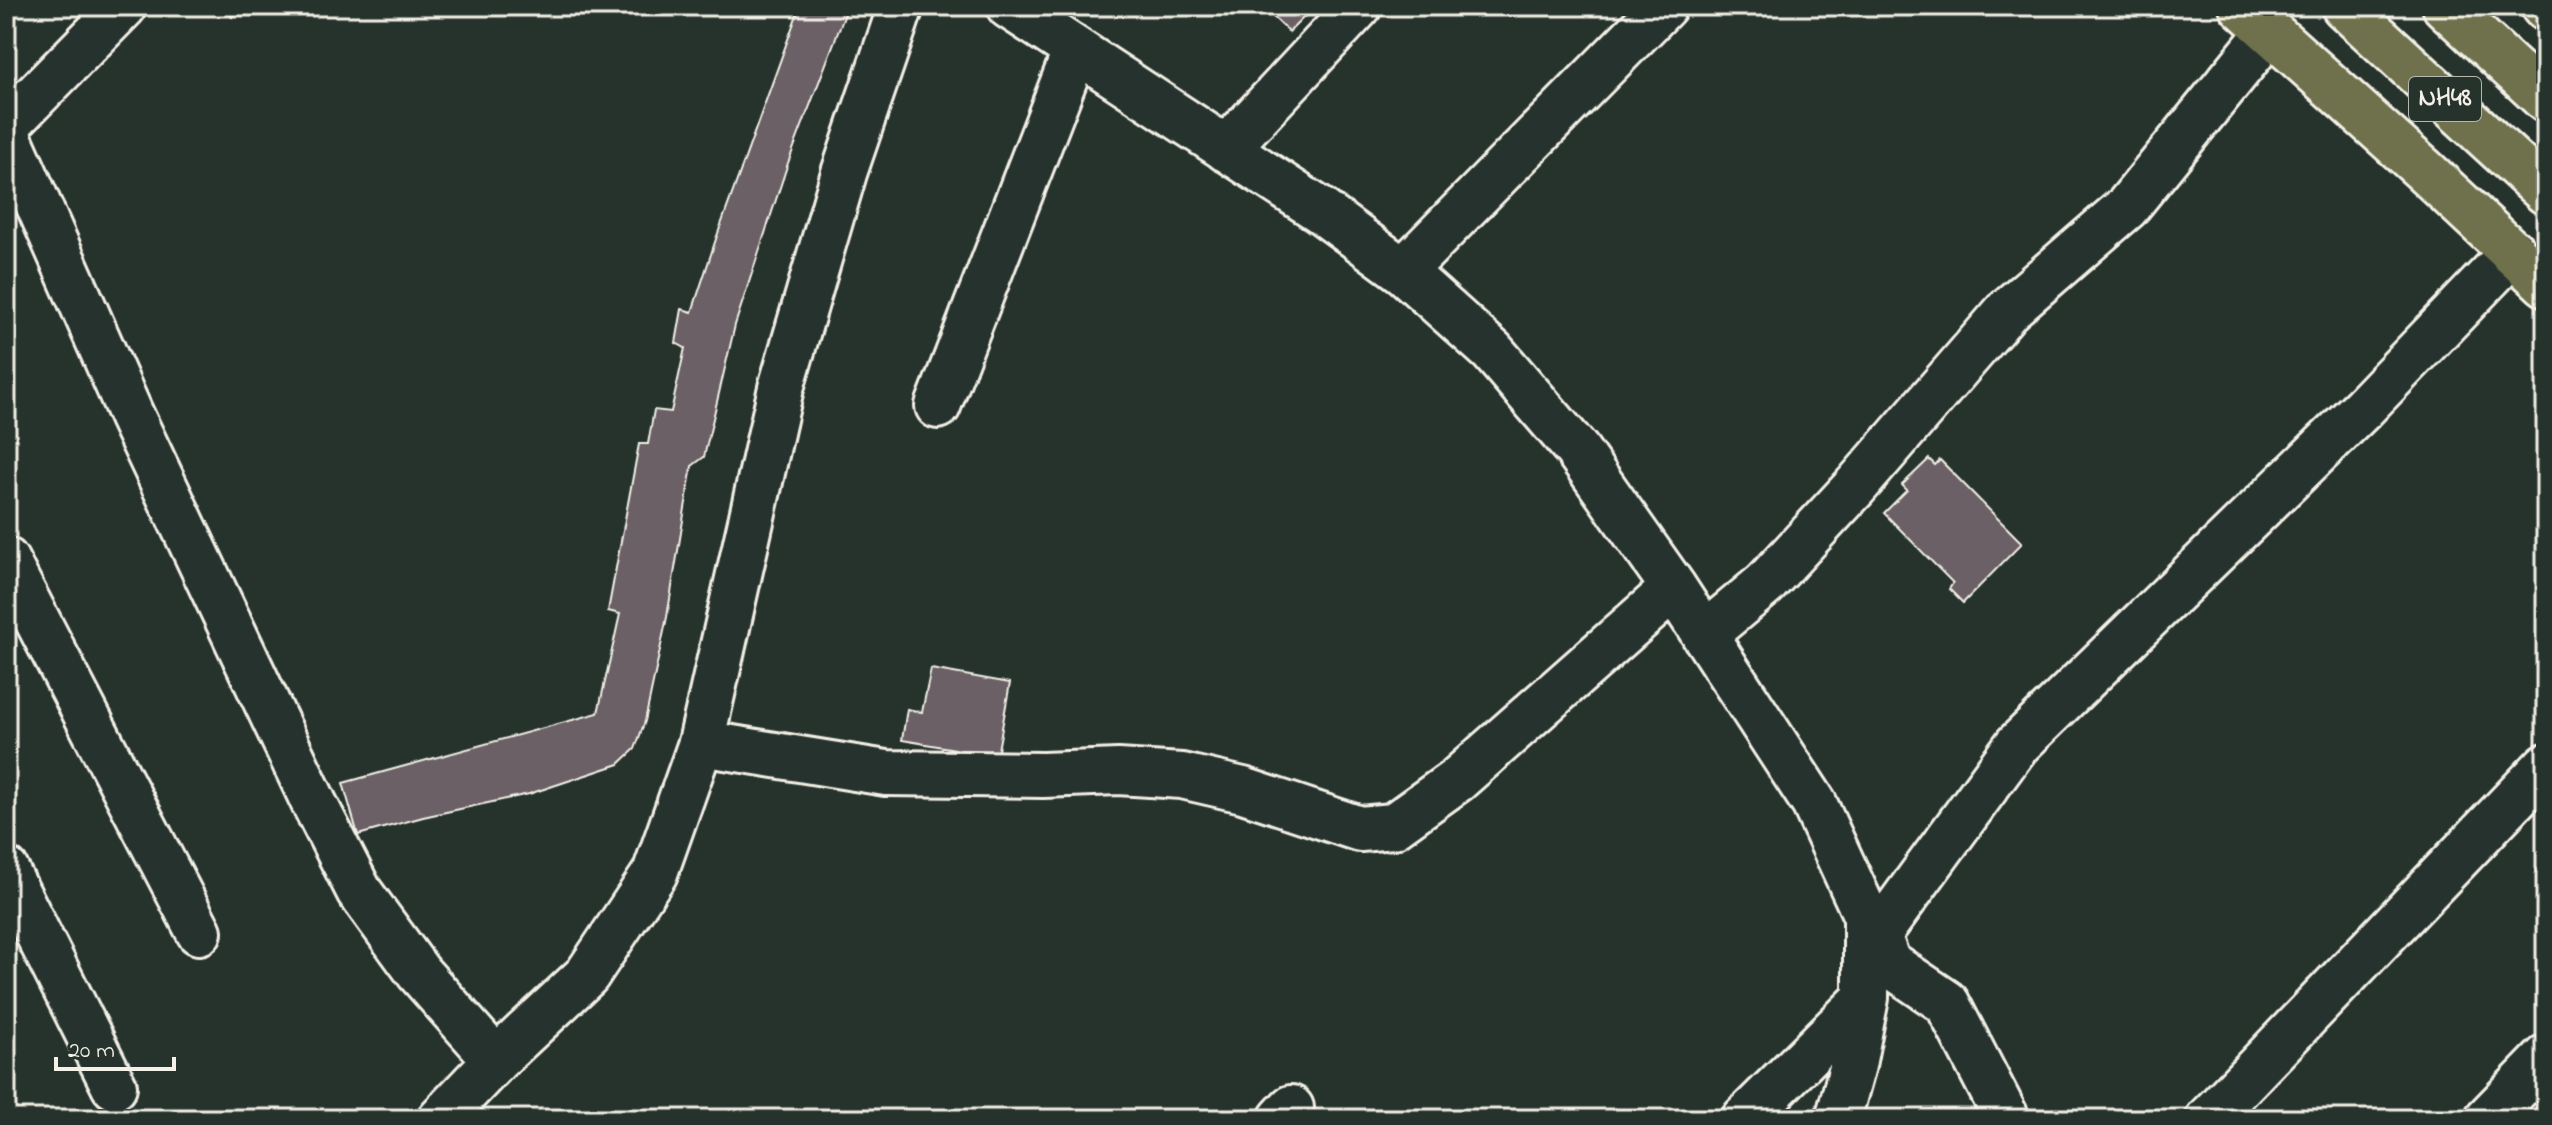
<svg xmlns="http://www.w3.org/2000/svg" width="2552" height="1125" font-family="'Indie Flower',sans-serif">
<style>
.building{fill:#6a6066;stroke:#f4f1e8;stroke-width:2}
.lines{fill:none;stroke-linecap:round;stroke-linejoin:round}
.minor-casing{stroke:#f4f1e8;stroke-width:50}
.highway-casing{stroke:#f4f1e8;stroke-width:50}
.minor{stroke:#26332d;stroke-width:44}
.highway{stroke:#6e714b;stroke-width:44}
.labels{text-anchor:middle;dominant-baseline:central;stroke-width:6;stroke-linejoin:round;paint-order:stroke}
.shield{fill:#26332d;stroke:#b6b8b0;stroke-width:2}
.shield-label{font-size:26px;font-weight:bold;fill:#f4f1e8}
</style>
<rect width="100%" height="100%" fill="#26332d"/>
<filter id="ink" filterUnits="userSpaceOnUse"><feTurbulence type="fractalNoise" baseFrequency=".0125" numOctaves="2"/><feDisplacementMap in="SourceGraphic" scale="16" xChannelSelector="R" yChannelSelector="G"/><feConvolveMatrix kernelMatrix="1 2 1 2 8 2 1 2 1" color-interpolation-filters="sRGB"/></filter>
<g filter="url(#ink)">
<path class="building" d="M220 6H242L232 17Z
M800 6H848L788 163 735 325 704 457 692 466 667 617 645 721 635 749 619 764 529 794 423 817 358 835 343 783 598 713 620 614 608 611 639 444H648L654 410 671 412 685 348 676 343 682 309 692 312 717 236Z
M1262 6H1315L1289 32Z
M1929 459 1935 465 1940 460 2022 543 1963 603 1949 589 1953 583 1884 513 1907 490 1902 485Z
M931 669 1010 683 997 756 902 740 907 709 922 712Z"/>
<g class="lines">
<g class="minor-casing">
<path id="minor" d="M1009 6 1320 210 1403 271 1492 351 1577 450 1674 588 1814 803 1866 916V998L1853 1065 1838 1119
M6 126 124 6
M6 131 131 415 314 803 359 891 419 973 496 1060
M1226 149 1359 6
M1403 271 1664 6
M938 406 1075 52
M6 560 199 932
M1704 635 1765 584 1855 487 2008 310 2127 207 2269 32
M701 743 886 773 1043 775 1118 772 1182 776 1243 790 1360 829 1393 826 1457 780 1674 588
M6 870 114 1086
M1868 920 1878 935 1888 963 1947 1003 2007 1119
M1878 935 2017 745 2363 408 2513 252
M440 1119 496 1060 587 975 655 873 701 743 781 388 844 173 901 6
M1281 1119 1291 1108
M1744 1119 1866 998
M2208 1119 2546 766
M2487 1119 2546 1058"/>
</g>
<g class="highway-casing">
<path id="highway" d="M2242 6 2424 170 2546 284
M2344 6 2546 192
M2445 6 2546 100
M2543 6 2546 9"/>
</g>
<use href="#minor" class="minor"/>
<use href="#highway" class="highway"/>
</g>
</g>
<g class="labels">
<rect class="shield" x="2409" y="77" width="72" height="44" rx="6"/>
<g class="shield-label">
<text x="2445" y="99">NH48</text>
</g>
</g>
<rect width="2552" height="1125" fill="none" stroke="#26332d" stroke-width="32"/>
<rect x="16" y="16" width="2520" height="1093" fill="none" stroke="#f4f1e8" stroke-width="3" filter="url(#ink)"/>
<path d="M56 1057v12h118v-12" fill="none" stroke="#f4f1e8" stroke-width="4"/>
<text x="68" y="1057" font-size="24" fill="#f4f1e8" stroke="#26332d" stroke-width="6" paint-order="stroke">20 m</text>
</svg>
